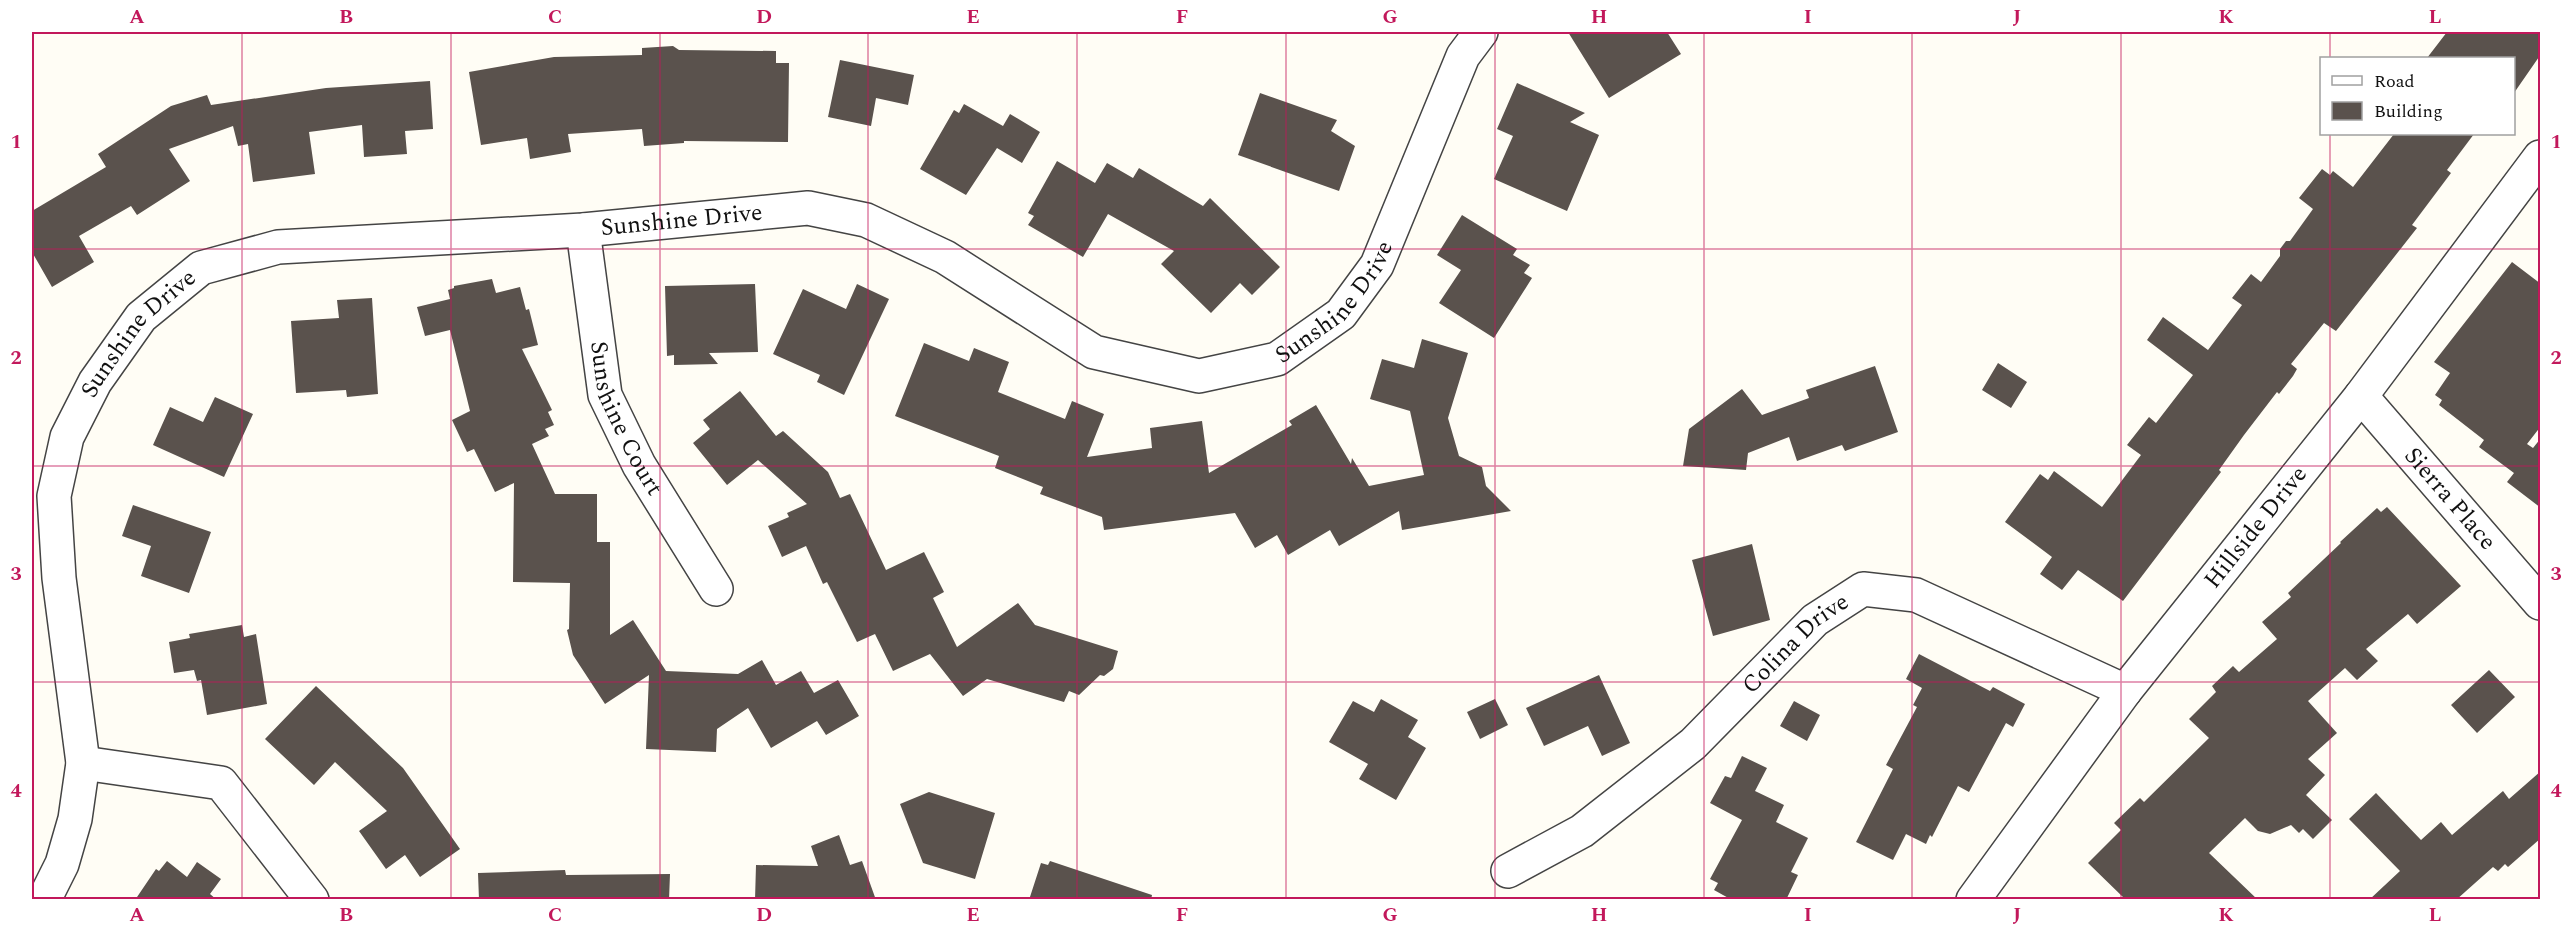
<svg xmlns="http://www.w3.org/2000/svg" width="2572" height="931" font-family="Spectral,serif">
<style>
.building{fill:#5a524d}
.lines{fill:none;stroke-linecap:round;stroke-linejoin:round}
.street-casing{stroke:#444;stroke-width:36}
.street{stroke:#fff;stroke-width:33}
.grid{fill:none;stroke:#c2185b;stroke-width:1.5;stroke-opacity:0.55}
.labels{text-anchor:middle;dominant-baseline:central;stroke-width:6;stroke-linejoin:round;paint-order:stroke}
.street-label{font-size:24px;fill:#111;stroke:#fff}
.neatline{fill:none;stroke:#c2185b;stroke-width:2}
.grid-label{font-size:20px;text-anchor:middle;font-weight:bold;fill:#c2185b}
</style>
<rect width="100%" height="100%" fill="#fffdf5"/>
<path class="building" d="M1568 32H1667L1681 54 1609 98Z
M2447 32H2541V54L2514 93V58H2427Z
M673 46 679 50 776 51V63H789L788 142 684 141V143L644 146 642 129 568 134 571 152 530 159 527 138 481 145 469 72 554 57 642 55V48Z
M840 60 914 75 908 105 876 98 871 126 828 117Z
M430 81 433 129 405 131 407 154 364 157 362 125 309 132 315 174 253 182 248 144 238 146 233 126 169 149 190 181 137 215 131 206 79 236 94 262 52 287 32 252V211L106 167 98 154 171 106 207 95 211 105 326 88Z
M1517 83 1585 113 1570 122 1599 135 1567 211 1494 179 1513 136 1497 129Z
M1260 93 1337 120 1331 131 1355 146 1339 191 1238 155Z
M964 104 1003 126 1010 114 1040 132 1022 163 997 148 966 195 920 169 954 110 959 113Z
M2394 134H2474L2447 170 2451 173 2412 225 2417 228 2336 331 2324 323 2291 364 2297 369 2293 376 2279 394 2277 392 2244 435 2219 470 2221 472 2123 601 2078 570 2062 590 2040 574 2052 557 2005 522 2040 474 2048 480 2054 471 2102 507 2141 455 2127 445 2149 417 2156 423 2193 375 2147 340 2163 317 2208 350 2242 305 2232 298 2251 274 2261 282 2280 256V249L2286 241H2290L2313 209 2299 198 2322 169 2330 175 2333 171 2353 187Z
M1057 161 1095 183 1107 163 1133 178 1139 168 1203 206 1210 198 1280 267 1252 295 1240 283 1211 313 1161 264 1174 251 1108 214 1083 257 1028 225 1034 216 1028 213Z
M1462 215 1517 249 1513 255 1530 265 1524 273 1532 278 1494 338 1439 303 1461 270 1437 255Z
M2512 262 2541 284V426L2527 444 2533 448 2541 438V508L2507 482 2514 473 2479 447 2484 440 2439 405 2442 400 2435 395 2450 373 2434 362Z
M492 279 496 293 520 287 526 310 529 309 538 345 522 349 552 410 548 412 554 425 545 429 549 436 532 444 555 494H597V542H610V635L633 620 666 671 738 674 762 660 776 685 801 671 814 693 838 680 859 716 826 735 817 721 771 748 748 708 717 729 716 752 646 749 649 675 605 704 573 655 567 630 569 629 570 583 513 582 514 483 495 492 474 449 467 452 452 420 470 411 450 330 425 336 417 307 450 299 448 290 454 288V286Z
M755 284 758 352 709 353 718 364 674 365V355L667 356 665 286Z
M857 284 889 299 844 395 817 382 820 375 773 354 803 289 846 309Z
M372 298 378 394 347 397 346 390 296 393 291 321 339 318 337 300Z
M1422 339 1468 353 1448 418 1459 456 1482 467 1486 486 1511 511 1402 530 1399 511 1339 546 1330 530 1288 555 1277 535 1255 548 1235 513 1104 530 1102 517 1040 494 1043 487 995 468 999 456 895 416 924 343 969 361 974 348 1009 362 998 392 1065 419 1072 401 1104 414 1087 457 1152 448 1150 428 1202 421 1209 473 1292 425 1289 421 1316 405 1351 464 1352 458 1369 486 1424 475 1410 411 1370 399 1382 359 1414 368Z
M1998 363 2027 382 2011 408 1982 390Z
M1875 366 1898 432 1845 451 1842 445 1797 461 1789 437 1748 453 1746 470 1683 466 1689 429 1742 389 1762 415 1809 398 1806 390Z
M740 391 776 436 783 431 828 472 840 498 850 494 886 570 924 552 944 592 933 598 957 647 1018 603 1035 625 1118 651 1113 669 1104 676 1100 675 1079 695 1069 691 1064 702 987 679 963 696 930 654 893 671 875 634 857 642 827 582 823 584 806 546 782 557 768 526 789 517 787 513 807 504 758 460 727 485 693 443 710 429 703 420Z
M215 397 253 414 224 477 153 445 170 407 203 422Z
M133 505 211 532 189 593 141 576 151 546 122 536Z
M2387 507 2461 586 2417 624 2408 614 2366 649 2378 661 2357 680 2345 668 2308 701 2337 733 2308 759 2325 775 2306 795 2332 820 2313 839 2303 829 2299 833 2291 825 2270 834 2258 831 2245 818 2209 853 2258 900H2126L2088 863 2121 830 2114 823 2140 798 2144 802 2209 738 2189 719 2216 692 2212 686 2233 666 2239 672 2277 639 2262 622 2291 597 2288 593 2341 543 2340 542 2377 508 2381 512Z
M1752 544 1770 620 1713 636 1692 560Z
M242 625 244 637 256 634 267 704 207 715 201 680 197 681 194 670 174 673 169 642 190 638 189 634Z
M1919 654 1990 691 1993 687 2025 704 2013 727 2006 723 1969 792 1958 786 1932 837 1930 835 1926 844 1906 834 1893 860 1856 842 1893 769 1886 765 1917 707 1913 705 1922 688 1906 679Z
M2489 670 2515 697 2477 733 2451 705Z
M1599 675 1630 743 1602 756 1588 726 1544 746 1526 708Z
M316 686 403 768 460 849 420 877 405 855 386 869 359 831 387 811 335 762 314 785 265 739Z
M1381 699 1418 720 1408 737 1426 748 1396 800 1359 779 1368 764 1329 742 1353 701 1374 712Z
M1495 699 1508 725 1480 739 1467 712Z
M1794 701 1820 715 1807 741 1780 726Z
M1742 756 1767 768 1755 791 1784 805 1776 822 1808 838 1791 872 1798 875 1786 900H1732L1714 890 1718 883 1710 879 1742 820 1710 803 1725 776 1731 778Z
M2541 771V838L2508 867 2505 864 2498 871 2493 867 2456 900H2369L2400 871 2349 819 2376 793 2421 840 2441 822 2452 835 2503 791 2509 799Z
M929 792 995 813 975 879 923 863 900 804Z
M839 835 850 865 862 861 876 900H755L756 865 818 866 811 846Z
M167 861 187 877 197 862 221 879 210 894 217 900H135L156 869 159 871Z
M1050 861 1152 895 1151 900H1029L1041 863 1048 865Z
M565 870 566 875 670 874 669 900H479L478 873Z"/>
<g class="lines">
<g class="street-casing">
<g id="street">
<path id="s1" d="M583 230 605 395 639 465 716 589"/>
<path id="s2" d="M2361 396 2540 603"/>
<path d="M83 763 221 783 312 900"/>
<path id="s3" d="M1508 871 1582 831 1693 744 1815 620 1863 589 1916 595 2125 691"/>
<path id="s4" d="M44 900 62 864 75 819 83 763 59 578 54 496 67 437 95 382 141 317 201 268 278 247 583 230 808 208 866 220 945 257 1094 352 1199 376 1277 359 1341 314 1377 265 1463 56 1481 32"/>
<path id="s5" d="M1973 900 2125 691 2361 396 2540 157"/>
</g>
</g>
<use href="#street" class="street"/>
</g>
<path class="grid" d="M242 32V900M451 32V900M660 32V900M868 32V900M1077 32V900M1286 32V900M1495 32V900M1704 32V900M1912 32V900M2121 32V900M2330 32V58M2330 134V900M32 249H2540M32 466H2540M32 682H2540"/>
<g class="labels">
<g class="street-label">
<text stroke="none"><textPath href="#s4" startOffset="1176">Sunshine Drive</textPath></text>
<text stroke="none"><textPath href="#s4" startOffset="1896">Sunshine Drive</textPath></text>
<text stroke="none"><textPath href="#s4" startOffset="600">Sunshine Drive</textPath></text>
<text stroke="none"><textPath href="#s1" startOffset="195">Sunshine Court</textPath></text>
<text stroke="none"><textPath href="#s2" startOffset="136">Sierra Place</textPath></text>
<text stroke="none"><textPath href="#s5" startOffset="468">Hillside Drive</textPath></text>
<text stroke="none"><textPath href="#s3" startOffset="369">Colina Drive</textPath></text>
</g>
</g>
<rect width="2572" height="931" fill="none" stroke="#ffffff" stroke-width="66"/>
<rect x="2320" y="57" width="195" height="78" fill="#ffffff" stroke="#a0a0a0" stroke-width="1.5"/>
<rect x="2332" y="76" width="30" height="9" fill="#ffffff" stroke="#a0a0a0" stroke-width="1.5"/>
<text x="2374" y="87" font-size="18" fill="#111111">Road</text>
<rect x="2332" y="102" width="30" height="18" fill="#5a524d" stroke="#a0a0a0" stroke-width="1.5"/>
<text x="2374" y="117" font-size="18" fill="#111111">Building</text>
<rect x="33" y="33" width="2506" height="865" class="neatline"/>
<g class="grid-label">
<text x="137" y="23">A</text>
<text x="346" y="23">B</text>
<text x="555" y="23">C</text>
<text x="764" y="23">D</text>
<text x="973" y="23">E</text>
<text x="1182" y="23">F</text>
<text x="1390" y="23">G</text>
<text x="1599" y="23">H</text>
<text x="1808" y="23">I</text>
<text x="2017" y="23">J</text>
<text x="2226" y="23">K</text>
<text x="2435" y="23">L</text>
<text x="16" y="148">1</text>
<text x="2556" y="148">1</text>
<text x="16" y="364">2</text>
<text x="2556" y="364">2</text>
<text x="16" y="580">3</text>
<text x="2556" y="580">3</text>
<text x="16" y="797">4</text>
<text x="2556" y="797">4</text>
<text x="137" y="921">A</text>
<text x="346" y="921">B</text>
<text x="555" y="921">C</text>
<text x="764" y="921">D</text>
<text x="973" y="921">E</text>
<text x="1182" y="921">F</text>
<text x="1390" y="921">G</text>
<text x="1599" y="921">H</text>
<text x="1808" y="921">I</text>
<text x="2017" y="921">J</text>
<text x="2226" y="921">K</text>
<text x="2435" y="921">L</text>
</g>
</svg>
